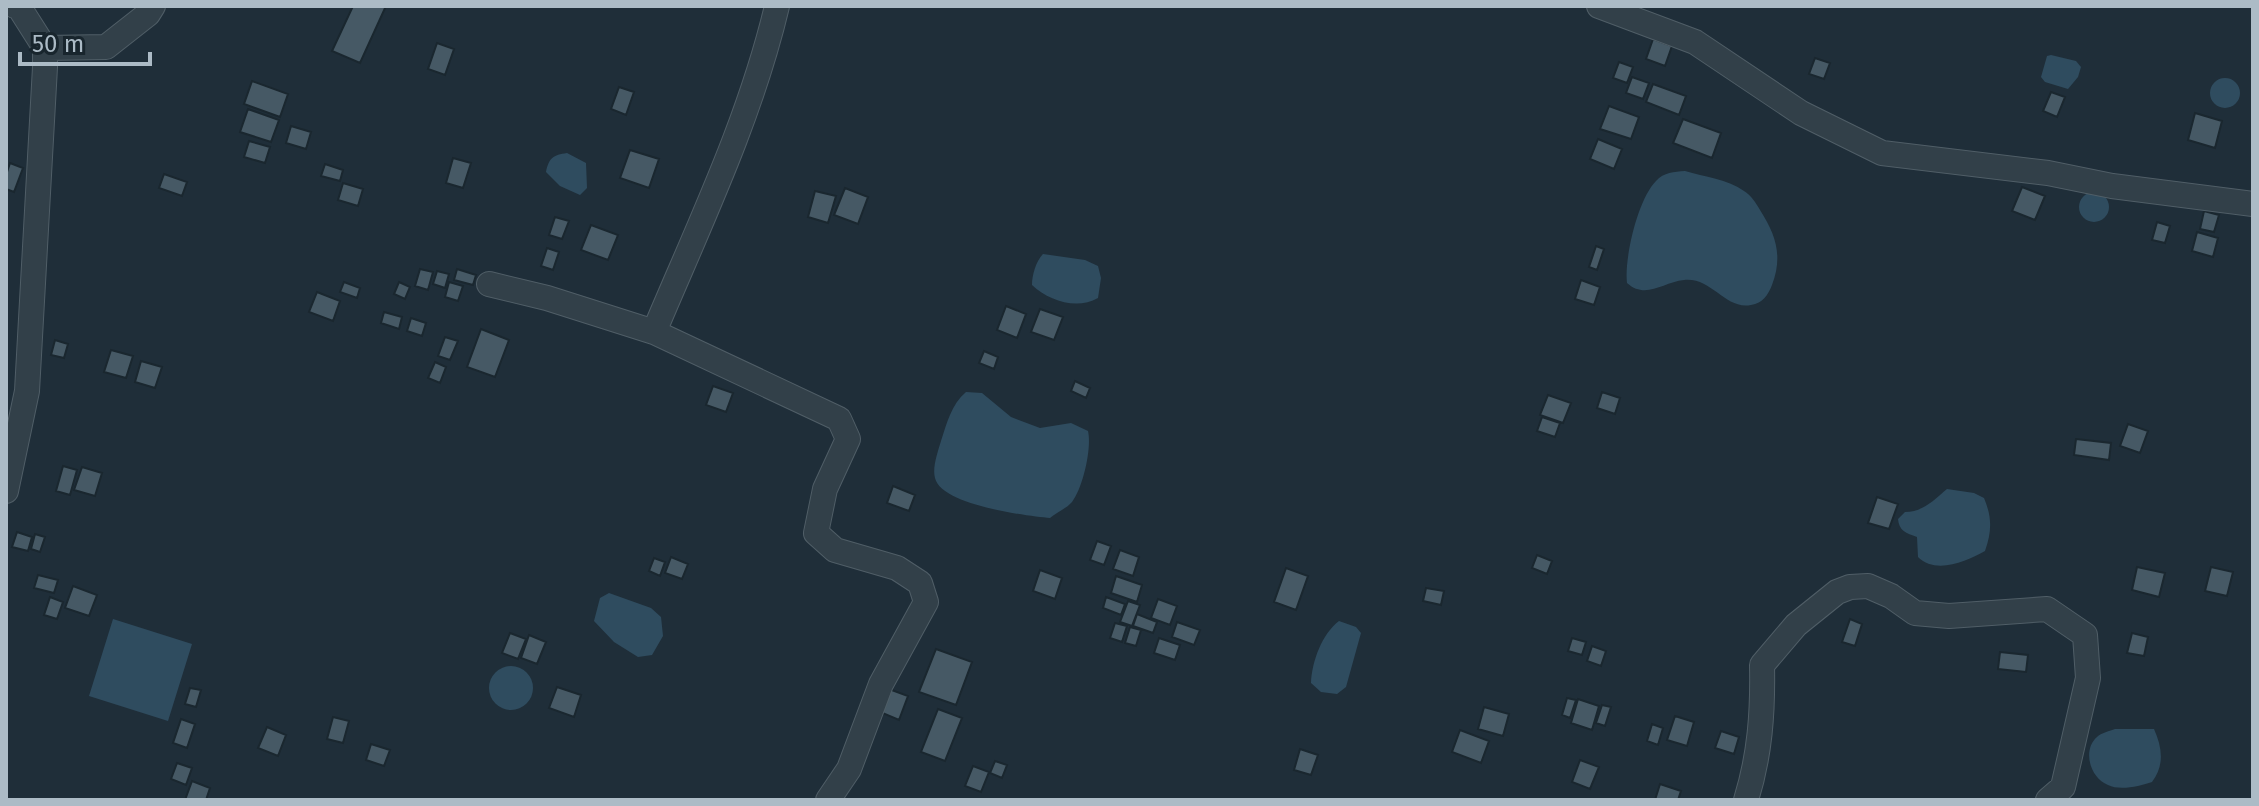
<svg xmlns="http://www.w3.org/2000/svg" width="2259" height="806" font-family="'Fira Sans',sans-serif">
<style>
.water{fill:#2f4c5f}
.building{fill:#465965;stroke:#1a272f;stroke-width:2}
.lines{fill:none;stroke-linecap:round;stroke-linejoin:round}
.minor-casing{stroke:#505e67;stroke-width:26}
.minor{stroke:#324049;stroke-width:24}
</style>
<rect width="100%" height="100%" fill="#1f2e39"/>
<path class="water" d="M2051 55 2076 61 2081 67 2078 77 2068 89 2045 82 2041 77 2047 56Z
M2210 93a15 15 0 1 1 30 0a15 15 0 1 1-30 0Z
M567 153 586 163 587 188 580 195 560 186 546 172C549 158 553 155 567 153Z
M1685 171C1704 177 1728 179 1744 191 1751 195 1756 203 1760 210 1776 235 1783 256 1772 285 1768 295 1763 303 1751 305 1725 310 1712 277 1684 280 1663 282 1646 300 1627 283 1624 258 1638 199 1656 181 1664 172 1674 172 1685 171Z
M2079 207a15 15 0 1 1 30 0a15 15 0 1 1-30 0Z
M1043 254 1085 260 1098 266 1101 278 1098 298C1077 310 1049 301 1032 285 1032 275 1036 261 1043 254Z
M966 392 982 393 1011 417 1040 428 1071 423 1088 431C1092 448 1083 488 1072 502 1067 508 1056 513 1050 518 1027 516 941 505 935 478 932 468 938 451 941 441 947 423 951 405 966 392Z
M1947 489 1974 493 1984 498C1992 517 1992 531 1985 551 1967 561 1936 575 1918 557L1917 537C1906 533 1899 531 1898 519L1905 512C1923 512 1934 500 1947 489Z
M609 593 651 608 661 617 663 636 652 655 638 657 614 642 594 621 600 598Z
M113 619 192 644 168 721 89 696Z
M1339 621 1356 627 1361 633 1346 687 1337 694 1321 692 1311 683C1312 661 1322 634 1339 621Z
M489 688a22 22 0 1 1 44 0a22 22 0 1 1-44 0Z
M2115 729H2154C2162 747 2165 765 2152 782 2140 786 2120 791 2108 785 2090 778 2082 750 2097 737 2101 733 2110 731 2115 729Z"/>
<path class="building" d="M353 6H386L360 63 332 51Z
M1653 39 1672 46 1665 66 1646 59Z
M437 43 454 49 445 75 428 69Z
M1815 58 1830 63 1824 79 1809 74Z
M1619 62 1633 67 1627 83 1613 78Z
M1632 77 1649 83 1643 99 1626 93Z
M252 81 288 94 280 117 244 104Z
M1653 84 1686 96 1679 115 1646 102Z
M619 87 634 92 626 115 611 109Z
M2051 92 2065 97 2057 117 2043 111Z
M1609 106 1639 117 1631 139 1600 129Z
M248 109 279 120 271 142 240 132Z
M2195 113 2222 121 2215 148 2188 140Z
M1683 119 1721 133 1712 158 1673 143Z
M291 126 311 132 306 149 286 143Z
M1598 139 1622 149 1614 169 1590 159Z
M249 141 270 147 265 163 244 157Z
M630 150 659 159 649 188 620 178Z
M453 158 471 163 463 188 446 183Z
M10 163 23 168 14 192 6 189V175Z
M325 164 343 170 340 181 321 176Z
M164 174 187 182 182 196 159 188Z
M343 183 363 189 358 206 338 200Z
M2022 187 2045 196 2035 220 2012 211Z
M845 188 868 197 858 224 834 215Z
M815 191 836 196 828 223 808 217Z
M2204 211 2219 215 2214 232 2200 229Z
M555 217 569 221 562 239 549 235Z
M2157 222 2170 226 2165 243 2152 240Z
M591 225 618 235 608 260 581 250Z
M2197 232 2218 238 2213 257 2192 251Z
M1596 246 1604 249 1597 270 1589 267Z
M547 248 559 252 553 270 541 266Z
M420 269 433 272 428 290 415 286Z
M457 269 476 275 473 285 454 280Z
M437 271 449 274 445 288 433 284Z
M1581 280 1600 287 1594 305 1575 299Z
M344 282 360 288 357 298 340 292Z
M399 282 410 287 405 299 394 294Z
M449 282 463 286 458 301 445 297Z
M317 292 340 301 333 321 309 312Z
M1006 306 1026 314 1017 338 997 330Z
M1040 309 1063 317 1054 340 1031 332Z
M384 312 402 317 399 329 381 323Z
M411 318 426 323 422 336 407 331Z
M481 329 509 340 495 377 467 367Z
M445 337 458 341 450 360 438 356Z
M55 340 68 344 64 358 51 355Z
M111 350 133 356 126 378 104 372Z
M984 351 998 357 994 369 979 363Z
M141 361 162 367 155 388 135 382Z
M435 362 446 367 440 383 428 378Z
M1075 381 1090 388 1086 398 1071 391Z
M713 386 733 393 726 412 706 405Z
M1602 392 1620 398 1615 414 1597 408Z
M1548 395 1571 403 1563 423 1540 415Z
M1542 417 1560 423 1555 437 1537 431Z
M2128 424 2148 431 2140 453 2120 446Z
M2076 439 2111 443 2109 460 2074 455Z
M63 466 77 470 70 495 56 491Z
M82 467 102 473 95 496 74 490Z
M893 486 915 495 909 511 887 503Z
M1877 497 1898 504 1889 529 1868 523Z
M17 532 32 537 28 551 12 547Z
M35 534 45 537 40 552 31 549Z
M1097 541 1111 546 1104 565 1090 560Z
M1120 550 1139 557 1133 576 1113 569Z
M1537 555 1552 561 1547 574 1532 568Z
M671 557 688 564 682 579 665 573Z
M654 558 665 562 660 576 649 571Z
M2137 567 2165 573 2159 597 2132 590Z
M2211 567 2233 572 2227 596 2205 591Z
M1286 568 1308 576 1296 610 1274 602Z
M1040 570 1062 578 1055 599 1033 591Z
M38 575 58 580 54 593 34 588Z
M1116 576 1142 585 1137 602 1111 593Z
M73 586 97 595 89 616 65 608Z
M1426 588 1444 591 1441 605 1423 601Z
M50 597 63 602 57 619 44 615Z
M1106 597 1125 604 1121 615 1103 608Z
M1158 599 1177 606 1170 625 1151 618Z
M1128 601 1140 605 1132 626 1120 622Z
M1137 614 1157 622 1153 633 1133 626Z
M1850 619 1862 624 1855 646 1842 642Z
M1177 622 1200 630 1194 645 1172 637Z
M1115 623 1127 626 1122 642 1110 638Z
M1130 627 1141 630 1136 646 1125 643Z
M510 633 526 639 518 659 502 653Z
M2132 633 2148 637 2144 656 2127 653Z
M529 635 546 642 537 664 521 658Z
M1159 638 1180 645 1175 660 1154 653Z
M1572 638 1586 642 1582 655 1568 651Z
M1592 646 1606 651 1601 666 1587 661Z
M936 649 972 662 956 705 919 692Z
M2000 652 2028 655 2026 672 1998 669Z
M557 687 581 695 574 717 549 708Z
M190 688 201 690 196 707 185 704Z
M889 689 908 696 899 720 880 712Z
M1567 698 1576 700 1570 718 1562 715Z
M1578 699 1599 706 1592 730 1571 723Z
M1602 705 1611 707 1605 726 1596 723Z
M1484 707 1509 714 1503 736 1478 729Z
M938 709 962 718 945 761 921 752Z
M1675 716 1694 722 1687 746 1667 740Z
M333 717 349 721 343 743 327 739Z
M181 719 195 724 187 748 173 743Z
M1652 724 1663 728 1658 745 1647 741Z
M267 727 286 735 278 756 258 748Z
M1460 730 1489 741 1481 763 1452 752Z
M1721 731 1739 737 1734 754 1715 748Z
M371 744 390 750 384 766 366 760Z
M1300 749 1318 755 1311 775 1294 770Z
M1580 760 1599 767 1590 789 1572 782Z
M995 761 1007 765 1002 778 990 773Z
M177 763 192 768 186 785 171 779Z
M973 766 989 772 981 792 965 786Z
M192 781 210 788 206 800H185Z
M1660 784 1681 791 1678 800H1655Z"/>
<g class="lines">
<g class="minor-casing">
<path id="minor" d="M1599 6 1695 42 1801 113 1882 153 2048 173 2112 186 2253 204
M45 48 106 47 148 14 153 6
M489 284 547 298 654 332 839 419 848 439 825 489 816 533 835 550 897 568 920 583 926 602 881 684 849 769 828 800
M654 332C699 225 750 120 777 6
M6 491 27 391 45 67V48L19 7 15 6
M1746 800C1760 755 1763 712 1762 665L1796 625 1837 592 1850 587 1868 586 1891 596 1915 613 1949 616 2047 609 2085 635 2088 678 2063 787 2048 800"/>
</g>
<use href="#minor" class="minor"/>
</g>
<rect width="2259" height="806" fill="none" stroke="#acbbc6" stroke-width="16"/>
<path d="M20 52v12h130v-12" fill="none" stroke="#acbbc6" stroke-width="4"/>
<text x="32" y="52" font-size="24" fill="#acbbc6" stroke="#18252d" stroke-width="6" paint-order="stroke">50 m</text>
</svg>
